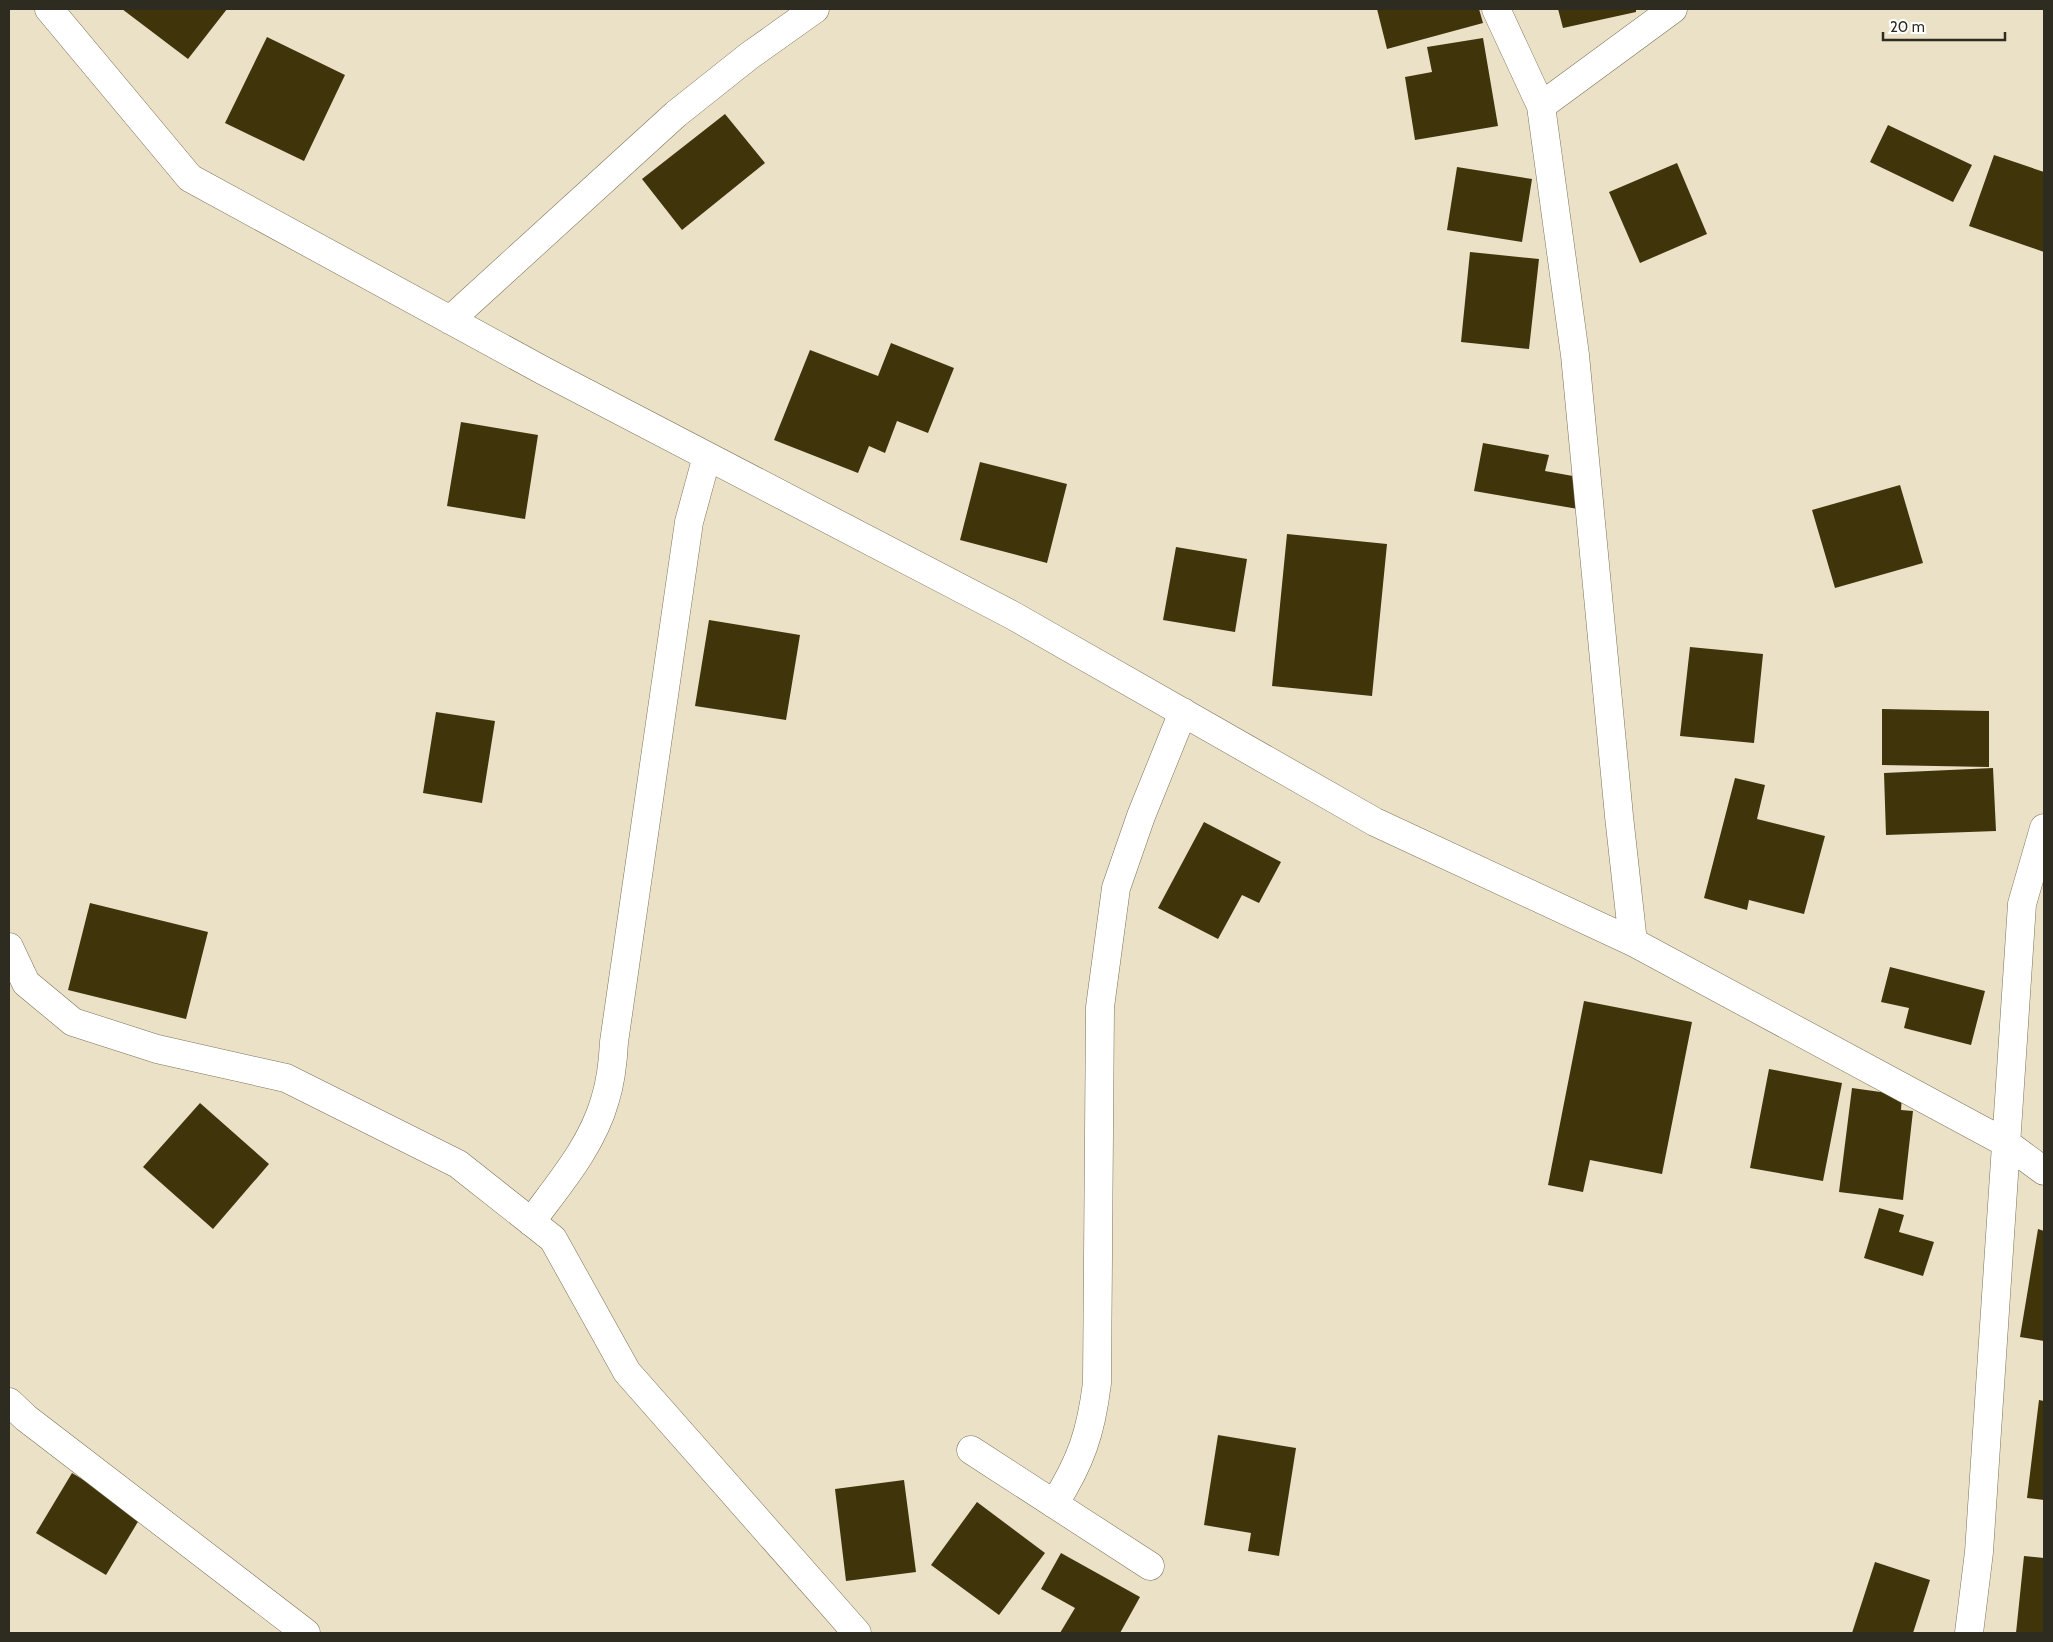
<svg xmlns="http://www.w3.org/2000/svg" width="2053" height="1642" font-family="Cabin,sans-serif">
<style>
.building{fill:#40340b}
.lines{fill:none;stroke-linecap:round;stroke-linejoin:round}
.minor-casing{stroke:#7a7259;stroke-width:29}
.minor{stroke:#fff;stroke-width:28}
</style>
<rect width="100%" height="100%" fill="#ebe1c6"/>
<path class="building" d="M122 9H227L188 59Z
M1377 9H1479L1483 23 1387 49Z
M1558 9H1636V12L1563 28Z
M267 37 345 75 304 161 225 123Z
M1483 38 1498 126 1415 140 1405 77 1432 72 1427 47Z
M725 114 765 163 682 230 642 179Z
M1888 125 1972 165 1953 202 1870 162Z
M1994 155 2044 172V252L1969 226Z
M1677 163 1707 234 1640 263 1609 192Z
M1457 167 1532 179 1522 242 1447 230Z
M1470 252 1539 259 1529 349 1461 342Z
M891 343 954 368 928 433 897 421 885 453 869 446 858 473 774 440 810 350 878 376Z
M461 422 538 435 525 519 447 506Z
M1483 443 1549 455 1545 471 1584 478 1578 509 1474 491Z
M980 462 1067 484 1047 563 960 540Z
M1900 485 1923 563 1835 588 1812 510Z
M1287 534 1387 544 1372 696 1272 686Z
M1176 547 1247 559 1235 632 1163 620Z
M709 620 800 635 786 720 695 706Z
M1690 647 1763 654 1754 743 1680 736Z
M1882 709 1989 711V767L1882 765Z
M436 712 495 721 482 803 423 793Z
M1993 768 1996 831 1886 835 1884 773Z
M1735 778 1765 785 1757 819 1825 836 1804 914 1749 900 1747 910 1704 898Z
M1204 822 1281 862 1259 903 1242 895 1218 939 1158 908Z
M90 903 208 932 186 1019 68 990Z
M1890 967 1985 991 1971 1045 1904 1028 1909 1008 1881 1002Z
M1584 1001 1692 1022 1662 1174 1590 1160 1583 1192 1548 1185Z
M1769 1069 1842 1083 1823 1181 1750 1168Z
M1852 1088 1902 1095 1901 1110 1913 1111 1903 1200 1839 1192Z
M200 1103 269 1164 213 1229 143 1167Z
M1879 1208 1904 1215 1899 1232 1934 1242 1923 1276 1864 1258Z
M2038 1229 2044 1231V1341L2020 1337Z
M2039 1400 2044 1401V1500L2027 1498Z
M1218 1435 1296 1448 1279 1556 1248 1551 1251 1533 1204 1525Z
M72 1473 142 1515 106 1575 36 1533Z
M904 1480 916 1572 846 1581 835 1489Z
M977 1502 1045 1553 999 1615 931 1565Z
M1061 1553 1140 1597 1120 1633H1060L1075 1608 1041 1589Z
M2024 1556 2044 1558V1633H2016Z
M1875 1562 1930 1580 1913 1633H1852Z"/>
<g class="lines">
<g class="minor-casing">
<path id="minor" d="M49 9 190 178 544 371 1012 615 1375 822 1633 942 2006 1143 2044 1171
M1496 9 1541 106 1575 355 1619 816 1633 942
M1541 106 1673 9
M450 320 676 114 749 56 815 9
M9 947 26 983 73 1022 157 1049 286 1078 458 1164 553 1239 627 1372 857 1633
M531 1222C559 1184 592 1146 605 1100 611 1081 613 1062 614 1042L689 522 707 456
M9 1402 26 1418 306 1633
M971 1450 1150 1566
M1054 1504C1081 1462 1091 1432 1097 1383L1100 1007 1116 888 1141 816 1183 712
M1969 1633 1979 1552 2022 904 2044 828"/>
</g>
<use href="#minor" class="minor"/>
</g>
<rect width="2053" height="1642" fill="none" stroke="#2e2b20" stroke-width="20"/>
<path d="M1883 32v8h122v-8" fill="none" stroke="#2e2b20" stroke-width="2.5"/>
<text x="1890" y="32" font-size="15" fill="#2e2b20" stroke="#ffffff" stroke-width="4" paint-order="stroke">20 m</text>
</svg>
